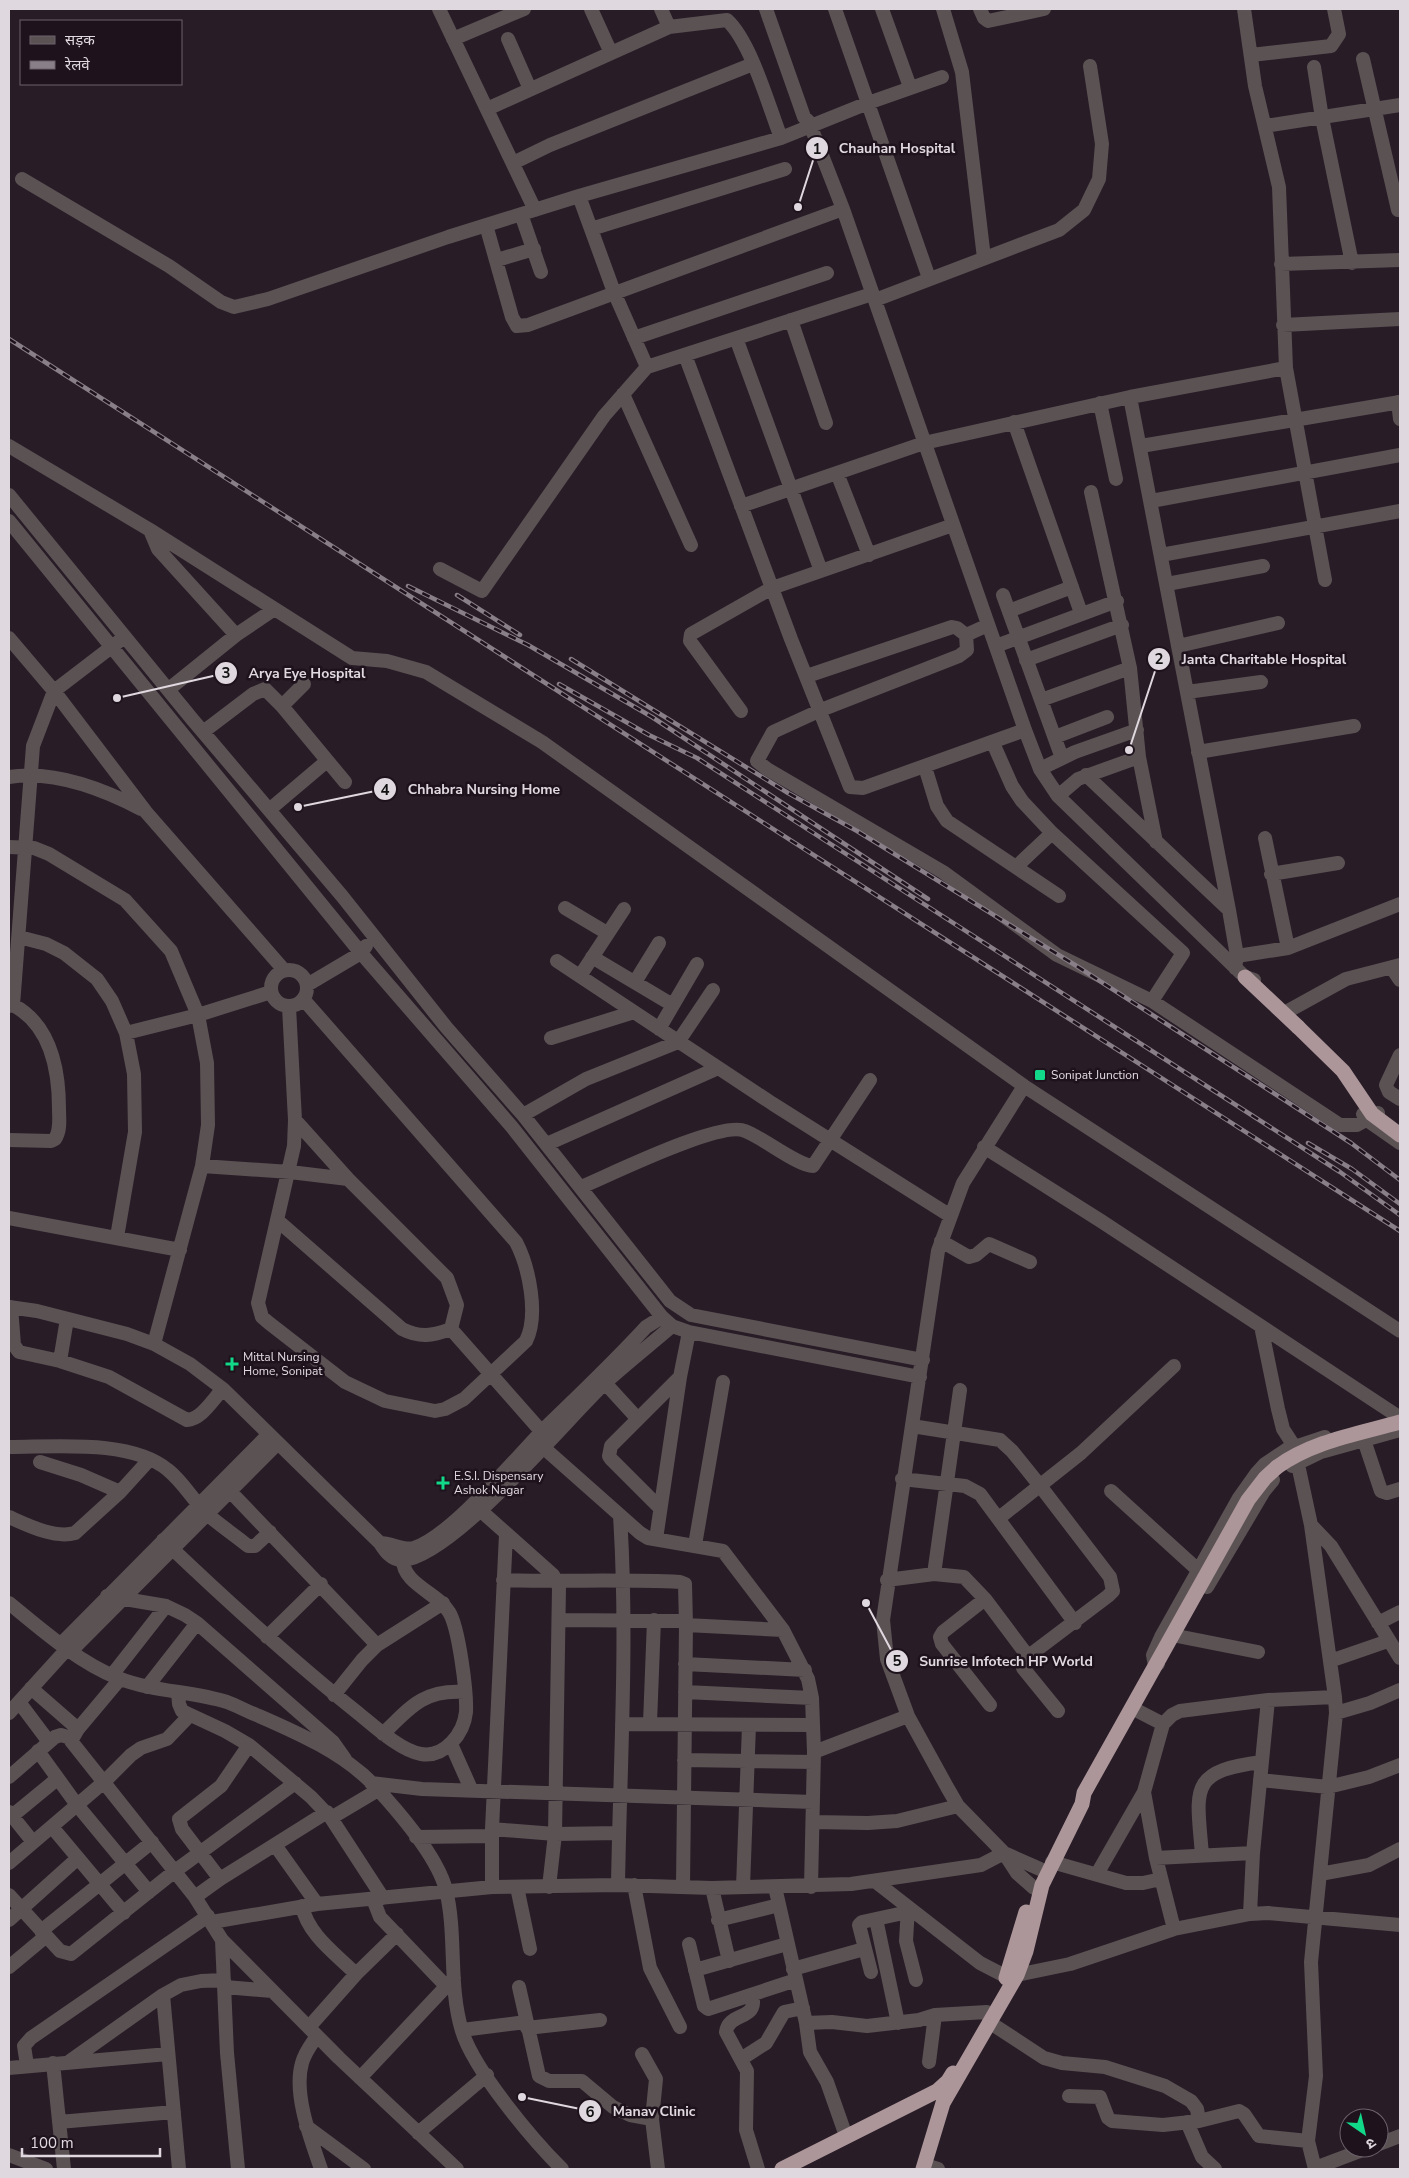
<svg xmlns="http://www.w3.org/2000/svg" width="1409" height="2178" font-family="'Nunito Sans','Noto Sans Devanagari',sans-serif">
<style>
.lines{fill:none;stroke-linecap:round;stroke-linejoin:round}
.minor{stroke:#5b5254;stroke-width:14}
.highway{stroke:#ac969a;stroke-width:15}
.rail-casing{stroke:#897f88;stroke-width:4.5}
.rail{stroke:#1e131d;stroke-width:2.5;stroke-dasharray:8;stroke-linecap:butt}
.highway-bridge{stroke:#ac969a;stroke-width:15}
.poi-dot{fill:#12d98a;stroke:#1e131d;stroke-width:2}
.labels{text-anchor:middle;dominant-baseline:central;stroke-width:5;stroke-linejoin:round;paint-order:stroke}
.poi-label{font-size:12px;fill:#e0d8df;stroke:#1e131d;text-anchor:start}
.leader{fill:none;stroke:#e0d8df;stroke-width:2}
.callout-dot{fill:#e0d8df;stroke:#1e131d;stroke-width:2}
.mark-label{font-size:15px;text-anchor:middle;font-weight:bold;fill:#111}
.callout-label{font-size:14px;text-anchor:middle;font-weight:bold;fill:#e0d8df;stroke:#1e131d;stroke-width:5;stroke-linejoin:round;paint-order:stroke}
</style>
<rect width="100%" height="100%" fill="#281c26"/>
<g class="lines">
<path class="minor" d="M439 9 535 210
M591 9 611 53
M661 9 669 27
M766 9 804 117 809 122 843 209 1025 730 1040 769 1058 796 1245 977 1254 980
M835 9 929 278
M882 9 910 87
M943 9 962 72 984 258
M980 9 984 18 988 21 1044 9
M1244 9 1255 86 1279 187 1286 368 1325 580
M453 39 524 9
M508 39 530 89
M1251 55 1331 46 1339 34 1334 9
M1363 59 1398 210
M1314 67 1322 118 1352 263
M487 109 669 27 727 20C751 42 769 107 781 138
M1265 126 1400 105
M513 163 550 145 753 64
M22 179 169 266 221 302 234 307 268 299 448 237 579 196 781 138 868 103 942 77
M579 196 614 292 647 367
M521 214 541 272
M486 225 512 317 517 326 528 325 843 209
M591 229 785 169
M497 260 534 249
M1281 264 1400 260
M875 300 1059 230 1084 210 1099 179 1102 144 1090 66
M791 320 826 423
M1283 325 1400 319
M634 338 827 273
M736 338 821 571
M685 355 791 639 850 787 863 788 1025 730
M623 394 691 545
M1130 397 1229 910 1237 956 1235 968
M1398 402 1400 419
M1100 403 1116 479
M1014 422 1081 613
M9 446 150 530 352 658 387 661 426 672 542 742 1024 1086 1400 1331
M1141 446 1400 402
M837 473 869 555
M1091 492 1130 668 1139 757 1156 842
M9 495 192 719 342 896 446 1027 523 1115 670 1301 691 1315 923 1360
M1151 501 1400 455
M741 506 924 443 1130 397 1286 368
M9 521 361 953 512 1127 662 1317 672 1326 689 1332 920 1377
M150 530 158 549 236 635
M1161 555 1400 511
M440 569 482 591 604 416 647 367 872 294
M1167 584 1263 566
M1003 595 1062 758
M1009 611 1072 587
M988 625 966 635 967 650 959 656 821 710 773 732 757 761 767 769 943 872 1057 955 1152 1001 1340 1125H1357L1378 1113
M9 638 54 691 146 812 284 970
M996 646 1117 601
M1178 646 1278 623
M1026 660 1122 625
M807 676 952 627 957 628 966 635
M169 689 236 635 273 610
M1187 692 1261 682
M1041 700 1130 668
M282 706 304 684
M741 711 690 641 691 634 772 588 953 525
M203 732 253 694 265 689 282 706 345 782
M1055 737 1107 717
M993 743 1012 786 1022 801 1052 833 1183 953 1152 1001
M1198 752 1354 726
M925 767 937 806 947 821 1059 896
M1040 769 1075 752 1137 730
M1086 775 1229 910
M9 777C54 770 101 788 141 809
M1058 796 1078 779 1139 757
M269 810 327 761
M1265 838 1288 948
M9 847 34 848 49 854 125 900 171 951 198 1015 207 1063 208 1125 202 1166 154 1344
M1017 866 1052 833
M1271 874 1338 863
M565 908 607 933
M19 937 46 944 64 953 97 979 112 1001 126 1033 134 1074 135 1132 117 1237
M1237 956 1288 948 1400 904
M592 957 671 1004
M557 961 773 1104 949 1215
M1392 968 1400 980
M271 988a18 18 0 1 1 36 0a18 18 0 1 1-36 0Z
M580 976 624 909
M635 982 659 943
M307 985 361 953 366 946
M13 1005 33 746 54 691 118 642
M9 1006 13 1005C51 1025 59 1069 59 1109 59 1119 61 1130 55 1139L51 1141 9 1140
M289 1007 295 1120 294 1146 258 1303 262 1317 269 1323 345 1382 385 1401 435 1411 445 1409 464 1399 526 1341C539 1315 529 1267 516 1242L304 1000
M1288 1011 1346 979 1400 965
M659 1029 697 964
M126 1033 198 1015 271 992
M551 1038 634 1012
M1400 1055 1386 1085 1389 1092 1400 1099
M1024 1086 963 1183 938 1251 883 1620 887 1659 908 1716 947 1787 958 1806 1004 1853 1017 1873 1034 1888
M1363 1114 1367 1120 1400 1143
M523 1115 586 1079 678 1042 713 990
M295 1120 348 1179 447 1278 457 1305 451 1329
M547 1144 718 1068
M984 1147 1101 1221 1399 1417
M202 1166 290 1172 348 1179
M581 1187C610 1175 721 1120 745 1131 762 1137 798 1166 813 1166L870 1080
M9 1218 180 1250
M277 1220 402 1329C420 1338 432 1336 451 1329
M941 1241 969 1257 976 1255 989 1244 1030 1262
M9 1307 37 1311 127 1334 154 1344 190 1364 223 1389 380 1543C385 1551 392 1561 403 1560 452 1557 566 1420 605 1383 627 1363 650 1345 672 1326
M11 1307 14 1345 19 1352 60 1361 109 1377 187 1420C202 1419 213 1399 223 1389
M1261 1326 1278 1409 1283 1429 1294 1446 1311 1525 1335 1697 1336 1713 1311 1962 1316 2076 1308 2141 1315 2169
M451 1329 548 1439
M60 1361 67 1319
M605 1383 637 1418
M912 1426 1000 1440 1012 1451 1041 1487 1110 1577 1113 1591 1108 1596 1022 1661 1023 1668 1058 1711
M535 1440 640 1533 648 1538 723 1551 783 1630 808 1679 812 1698 814 1752 811 1887
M1364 1440 1381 1491 1387 1493 1400 1489
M9 1447C55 1447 131 1439 168 1470 183 1482 193 1500 206 1513 219 1525 235 1535 248 1546H255L270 1532
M40 1462 81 1475 120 1492
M1292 1466 1321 1452 1400 1430
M902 1479 965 1486 980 1494 1075 1623
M224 1485 377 1645
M1111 1491 1198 1570
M660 1508 611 1459 609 1456 611 1446 680 1377
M480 1510 553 1575 559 1587 555 1834 549 1887
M9 1517C27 1525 55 1539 75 1533L120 1492 150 1459
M999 1518 1081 1453 1174 1366
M1311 1525 1331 1546 1400 1658
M656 1539 680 1377 689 1332
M163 1540C226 1600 290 1659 358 1713 374 1726 401 1751 421 1754 445 1758 464 1733 466 1712 467 1693 459 1628 449 1612 438 1593 403 1584 403 1560
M380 1543C392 1543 403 1551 414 1548 451 1536 514 1460 543 1430 578 1396 613 1363 646 1327L662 1317
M695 1545 723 1382
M934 1574 960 1390
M503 1580C562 1582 621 1579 680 1582L685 1584 686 1625 683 1886
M887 1580 934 1574 964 1577 985 1599 1027 1655
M1207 1587 1264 1491 1273 1480
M107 1596 166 1606 185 1615 197 1623 333 1742 345 1759
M985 1599 943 1632 940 1637 942 1644 990 1705
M9 1603C42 1630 78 1662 118 1678 153 1692 192 1691 227 1702 238 1706 248 1712 259 1716 298 1733 343 1753 373 1784 397 1810 437 1855 446 1890 457 1935 448 1985 462 2031 474 2070 532 2139 562 2169
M559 1620 686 1621
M1378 1623 1400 1612
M686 1625 783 1630
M1177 1636 1258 1652
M267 1637 321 1584
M61 1644 269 1434
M71 1651 278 1443
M1330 1661 1388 1641
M685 1664 805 1670
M1158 1664 1155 1666 1153 1655 1161 1637 1239 1498 1256 1474 1265 1464 1286 1450 1325 1437
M112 1675 166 1606
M120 1679 78 1729 71 1741 195 1897 222 1940 227 2053 238 2169
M147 1687 197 1623
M31 1688 78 1729
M178 1692 179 1704 182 1711 225 1731 249 1745 311 1797 331 1818 383 1898
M685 1692 812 1698
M334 1695 362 1660 377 1645 443 1603
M19 1702 49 1742
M1132 1708 1163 1724
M9 1713 67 1649
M1336 1713 1370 1703 1400 1690
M650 1723 654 1620
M622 1724 812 1725
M383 1734C410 1707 424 1689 465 1692
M451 1744 471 1789
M38 1751 77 1805 149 1892
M814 1752 908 1716
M684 1760 814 1762
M9 1777 55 1737 61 1735 71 1738
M1260 1780 1328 1787 1369 1777 1400 1765
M371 1783 422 1789 813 1802
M9 1812 33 1842
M12 1816 57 1779
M331 1818 378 1790
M813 1822 868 1823 897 1821 958 1806
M52 1827 124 1913
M492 1829 555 1834 619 1833
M416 1837 492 1836
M275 1845 317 1904
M1004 1853 1040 1869
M1202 1855C1197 1790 1187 1771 1262 1762
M1156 1858 1253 1853
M1052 1862 1126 1883H1143L1161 1879
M9 1863 104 1782 131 1755 141 1748 167 1739 190 1715
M1097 1874 1144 1792
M1320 1874 1369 1865 1400 1849
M220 1879 182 1829 179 1819 221 1786 249 1745
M876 1882 980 1963 1007 1977 1070 1964 1174 1929 1250 1914 1268 1913 1400 1925
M618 1885C620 1762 628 1638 620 1516
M634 1885 650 1968 680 2027
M492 1887V1829L506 1534
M517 1887 530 1949
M743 1887 749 1725
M775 1887 806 2023 810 2052 827 2082 846 2136
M712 1888 729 1961
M9 1895 60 1951 71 1954 175 1871 295 1783
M195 1897 220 1879 327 1812
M373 1899 380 1917 445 1985
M302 1906C308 1935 336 1954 356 1974
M908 1907 906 1941 916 1980
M1250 1914 1253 1853 1268 1700
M876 1919 898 2023
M9 1920 78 1858
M718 1920 779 1905
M212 1922 317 1904 492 1887 618 1885 712 1888 851 1884 981 1865 1004 1853
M1174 1929 1156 1858 1144 1792 1163 1724 1172 1715 1180 1711 1268 1700 1335 1697
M41 1931 152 1842
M222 1940 339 2058 457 2169
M689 1944 704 2006 708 2009 796 1980
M9 1967 45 1937
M793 1969 864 1949
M695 1970 787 1944
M871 1972 859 1925 862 1922 908 1912
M225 1987 272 1991
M519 1987 539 2076 549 2081H582L613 2107 630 2115 652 2119
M163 1995 179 2169
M752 1995C759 2021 729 2011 726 2032L747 2071 746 2130 758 2169
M989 2022 1044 2058 1062 2063 1105 2067 1165 2086 1191 2101 1197 2109 1199 2121
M806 2023 832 2022 867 2026 919 2020 935 2015 987 2012
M309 2027 356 1974 397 1934
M527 2028 600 2020
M462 2030 526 2022
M317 2036C311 2045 305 2052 302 2063 293 2094 311 2140 321 2169
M642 2054 656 2079 652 2119 658 2169
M741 2059 766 2043 784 2012 803 2008
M70 2061 163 1995 181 1985 201 1981 224 1980
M929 2062 935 2015
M53 2063 64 2169
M27 2065 24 2046 31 2038 208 1916
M9 2068 168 2054
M360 2078 454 1978
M1069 2096 1100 2097 1108 2118 1112 2121 1163 2125 1199 2121 1239 2111 1244 2114 1259 2136 1308 2141
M59 2122 174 2112
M1187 2122 1202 2157 1215 2169
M306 2126 364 2169
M418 2133 487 2075
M1379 2144 1400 2136
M9 2155 46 2169
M925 2165 938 2169
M1315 2168 1368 2148"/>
<path class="highway" d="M1245 977 1298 1027
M1006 1978 1026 1912
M782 2169 937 2091 948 2081 953 2073
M923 2169 943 2103 1017 1975 1026 1951 1042 1885 1082 1804 1084 1793 1248 1500 1265 1478 1277 1467"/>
<g class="rail-casing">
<path id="rail" d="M9 339 1400 1231
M408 586 528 645 652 717 928 899
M457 595 520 635
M571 659 788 793 857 831 1075 965 1351 1143 1400 1180
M559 684 649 735 697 758 1340 1172 1400 1215
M1308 1143 1352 1169 1400 1204"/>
</g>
<use href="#rail" class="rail"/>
<path class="highway-bridge" d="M1298 1027 1343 1071 1372 1114 1400 1135
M1277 1467C1313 1441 1358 1434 1400 1422"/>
</g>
<g class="poi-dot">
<rect x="1034" y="1069" width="12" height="12" rx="2.5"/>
<path d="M229.5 1356.5h5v5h5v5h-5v5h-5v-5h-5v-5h5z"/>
<path d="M440.5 1475.5h5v5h5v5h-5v5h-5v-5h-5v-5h5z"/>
</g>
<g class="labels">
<g class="poi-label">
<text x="1051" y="1075">Sonipat Junction</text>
<text x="243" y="1357">Mittal Nursing<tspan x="243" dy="14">Home, Sonipat</tspan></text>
<text x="454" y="1476">E.S.I. Dispensary<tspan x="454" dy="14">Ashok Nagar</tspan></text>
</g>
</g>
<path class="leader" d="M798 207L817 148M1129 750L1159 659M117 698L226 673M298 807L385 789M866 1603L897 1661M522 2097L590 2111"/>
<g class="callout-dot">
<circle cx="798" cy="207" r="5"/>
<circle cx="1129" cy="750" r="5"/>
<circle cx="117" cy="698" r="5"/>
<circle cx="298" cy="807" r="5"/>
<circle cx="866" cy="1603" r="5"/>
<circle cx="522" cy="2097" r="5"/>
<circle cx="817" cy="148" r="12"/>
<circle cx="1159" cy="659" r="12"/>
<circle cx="226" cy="673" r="12"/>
<circle cx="385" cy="789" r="12"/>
<circle cx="897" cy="1661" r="12"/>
<circle cx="590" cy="2111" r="12"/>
</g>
<g class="mark-label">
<text x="817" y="154">1</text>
<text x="1159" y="664">2</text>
<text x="226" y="678">3</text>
<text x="385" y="795">4</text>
<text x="897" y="1666">5</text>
<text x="590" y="2117">6</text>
</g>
<g class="callout-label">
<text x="897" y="153">Chauhan Hospital</text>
<text x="1264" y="664">Janta Charitable Hospital</text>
<text x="307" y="678">Arya Eye Hospital</text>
<text x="484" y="794">Chhabra Nursing Home</text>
<text x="1006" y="1666">Sunrise Infotech HP World</text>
<text x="654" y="2116">Manav Clinic</text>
</g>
<rect width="1409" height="2178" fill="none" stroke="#e0d8df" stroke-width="20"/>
<rect x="20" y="20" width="162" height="65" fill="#1e131d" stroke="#6c626b"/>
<rect x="30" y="36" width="25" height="8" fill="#5b5254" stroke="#6c626b"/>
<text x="65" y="45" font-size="15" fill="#e0d8df">सड़क</text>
<rect x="30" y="61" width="25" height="8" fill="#897f88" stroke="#6c626b"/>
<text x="65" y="70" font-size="15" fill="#e0d8df">रेलवे</text>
<g transform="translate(1364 2133) rotate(146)"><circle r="24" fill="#1e131d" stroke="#6c626b"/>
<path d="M0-4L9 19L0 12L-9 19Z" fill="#12d98a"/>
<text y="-8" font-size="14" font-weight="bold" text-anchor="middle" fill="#e0d8df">उ</text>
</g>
<path d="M22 2148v8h138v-8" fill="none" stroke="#e0d8df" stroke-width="2.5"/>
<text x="30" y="2148" font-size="15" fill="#e0d8df" stroke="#1e131d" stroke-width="4" paint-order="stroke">100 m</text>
</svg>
